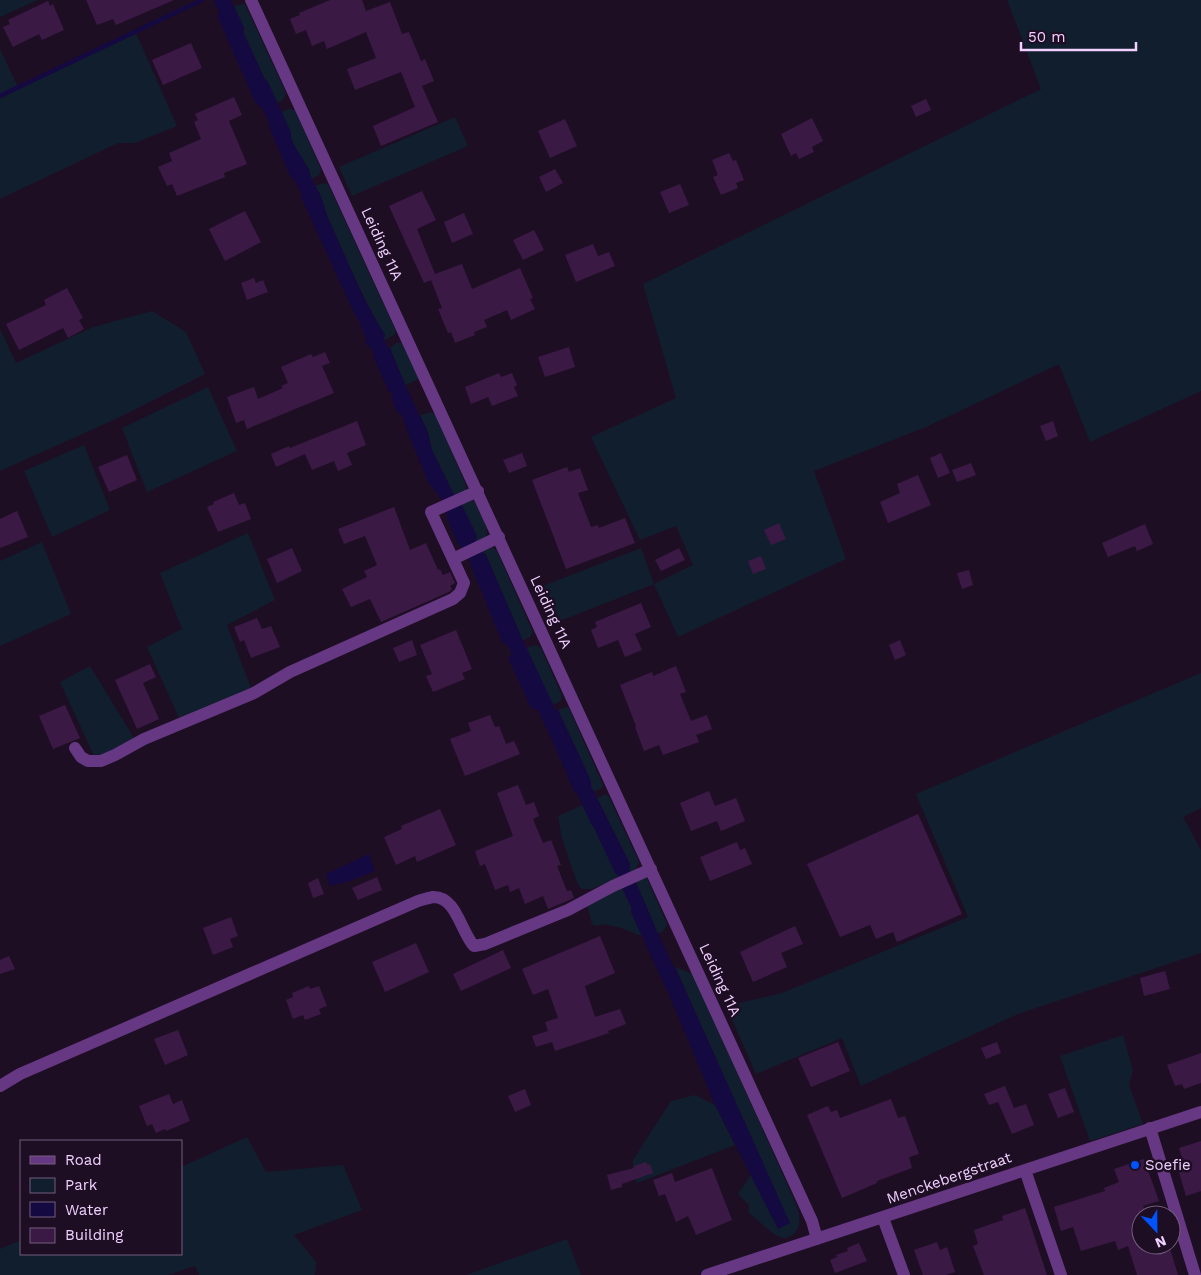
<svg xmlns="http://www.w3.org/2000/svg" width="1201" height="1275" font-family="'Work Sans',sans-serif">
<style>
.green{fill:#111e2e}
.water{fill:#150941}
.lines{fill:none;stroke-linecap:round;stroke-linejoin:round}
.stream{stroke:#150941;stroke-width:4.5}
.canal{stroke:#150941;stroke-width:16}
.building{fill:#3b1945}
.minor{stroke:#663883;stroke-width:12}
.poi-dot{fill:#0052fb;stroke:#1e0e24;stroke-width:2}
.labels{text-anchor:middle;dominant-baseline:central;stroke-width:5;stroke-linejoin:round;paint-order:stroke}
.street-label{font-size:15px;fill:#f0d0ff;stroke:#1e0e24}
.poi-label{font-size:15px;fill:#f0d0ff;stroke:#1e0e24;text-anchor:start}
</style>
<rect width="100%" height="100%" fill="#1e0e24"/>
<path class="green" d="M0 0H38L0 17Z
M1007 0H1201V391L1090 442 1059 364 926 427 814 471 846 559 678 637 654 584 550 625 535 589 641 548 654 584 693 565 676 526 640 540 591 437 676 398 643 284 1041 89Z
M245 4 286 93 283 100 273 104 272 95 232 8 237 5Z
M135 31 177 126 135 143H118L0 199V49L18 87Z
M288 109 295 110 321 169 319 175 311 179 309 170 295 147 280 113Z
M455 117 468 146 352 196 339 167Z
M324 183 328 184 396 331 394 335 383 341 385 335C362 299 346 257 328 218 324 209 322 194 315 186Z
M152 311 186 332 205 374 120 417 0 471V329L16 363 93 327Z
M401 342 404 346 419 379 405 385 390 348 396 343Z
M208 387 237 451 147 492 122 428Z
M431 412 436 414 466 485V491L455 497 432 450 428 433 420 415Z
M84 445 110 510 52 537 24 471Z
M473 500C477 505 488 527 487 534 485 540 480 542 475 544L461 503Z
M248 533 275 600 227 625 251 688 180 720 147 647 182 629 160 573Z
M42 542 71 614 0 646V561Z
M492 547 497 551 533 632 530 637 520 642V634L486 555 481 551Z
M536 645 541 648 562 696 561 701 552 705 526 648Z
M90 666 134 738 101 756 93 754 60 682Z
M1201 673V808L1183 817 1201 850V953L1018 1014 861 1086 842 1038 756 1074 726 1006 782 993 968 917 916 794Z
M566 707 569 708 603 785 601 789 591 792V781L558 710Z
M606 794 609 797 639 862 635 871 629 874 630 864 597 798Z
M587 803 588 815 619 877 592 889H582L578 885 562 839 558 816Z
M646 876 667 924 663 931 657 934 646 935H638L621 928 604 924 596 926 592 924 587 905 621 886 655 927 635 880Z
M675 967 693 974 796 1204C800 1214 803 1229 791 1236 788 1238 784 1239 780 1237 770 1233 757 1219 749 1213V1205L738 1194 751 1175 778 1228 789 1223Z
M1123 1035 1133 1070 1129 1085 1143 1124 1090 1141 1060 1056Z
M695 1095 715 1105 735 1145 637 1183 633 1171V1160L671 1101Z
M247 1137 266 1172 343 1165 362 1210 294 1235 316 1262 315 1275H199L195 1266 168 1275H0V1249L21 1240V1254H181V1167Z
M567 1239 581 1275H466Z"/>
<path class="water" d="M232 8 272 95 273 104 263 109 255 102 217 15Z
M280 113 295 147 309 170 311 179 299 184 290 176 270 129 269 118Z
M314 186C322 194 324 209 328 218 346 257 362 299 385 335L383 341 371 347 365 344 368 336 354 313 301 197 303 191Z
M390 348 405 385 389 392 373 356 384 349Z
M408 390 416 408 401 414 397 412 391 397Z
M420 415 428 433 432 450 455 497 443 501 428 482 406 428 404 421Z
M461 503 477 536 475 544 465 549 459 546 447 519 446 509Z
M481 551 486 555 520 634V642L508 646 502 642 469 561 470 555Z
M526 648 552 705 538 710 531 708 508 658 511 655Z
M558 710 591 781V792L582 796 574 791 542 717Z
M597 798 630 864 629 874 619 877 615 873 588 815 587 803Z
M369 854 375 871 350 881 330 886 326 874Z
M635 880 655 927 643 932 621 886Z
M675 967 790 1223 778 1229 715 1105 670 997 662 972Z"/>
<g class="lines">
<path class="stream" d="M0 96 202 0"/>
<path class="canal" d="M222 0 236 29
M261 86 283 134
M295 161 317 209
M369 325 420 437
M507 625 558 734
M577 774 598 820
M639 911 675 989"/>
</g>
<path class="building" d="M86 0H174L116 25 113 19 97 25Z
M330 0H362L366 11 390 2 402 34 409 32 421 61 425 59 434 81 422 86 438 122 381 146 373 126 415 107 401 72 355 90 347 69 376 58 366 32 327 49 324 41 312 46 306 30 296 34 290 19 300 15 299 13Z
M48 1 50 6 53 4 64 30 42 40 39 34 13 47 3 27 10 24 8 20Z
M191 43 202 68 163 85 152 60Z
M234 97 242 115 229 121 247 164 224 173 225 177 177 196 172 184 167 186 158 167 172 161 169 153 201 139 194 122 198 120 195 114Z
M926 99 931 110 916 117 911 106Z
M812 118 823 141 812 147 814 152 799 159 796 153 791 156 781 134Z
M565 119 577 146 550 158 538 131Z
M729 153 733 161 736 160 744 180 736 183 738 188 721 195 713 177 718 175 712 160Z
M555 169 563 183 546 192 539 177Z
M680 184 689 205 669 213 660 192Z
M422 191 436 220 417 229 435 274 462 264 472 289 520 268 533 298 530 299 535 309 511 320 507 310 484 320 487 327 474 332 475 335 455 343 451 332 448 333 438 309 442 308 431 280 424 283 389 206Z
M245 211 261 242 225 261 209 229Z
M464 213 473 234 452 243 444 222Z
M534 230 544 250 523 260 513 240Z
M593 244 598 256 609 252 615 266 576 282 565 255Z
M254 278 256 283 263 280 268 292 247 300 241 283Z
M67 288 83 318 79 320 84 329 68 338 63 328 19 350 6 324 46 305 44 300Z
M569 347 575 367 545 377 538 357Z
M325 352 330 363 322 366 334 393 247 429 244 420 236 423 227 397 254 387 258 399 283 388 281 386 288 383 281 367 311 354 313 357Z
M499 373 501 377 512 373 517 385 514 387 518 396 492 406 488 397 471 404 465 387Z
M357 421 366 445 347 453 352 465 338 471 334 461 312 470 305 454 276 467 271 454 289 446 290 448Z
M1053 421 1058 436 1046 441 1040 426Z
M522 453 527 466 509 473 503 460Z
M941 453 950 473 938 478 930 458Z
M127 455 137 480 109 492 98 467Z
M971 463 976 475 957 482 952 470Z
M567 467 569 472 580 468 588 490 578 493 591 527 598 525 599 528 625 518 635 543 566 569 532 480Z
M918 475 931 505 888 523 880 502 900 493 897 484Z
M234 493 239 505 245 503 251 519 218 532 207 507 214 504 213 502Z
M394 507 410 550 426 543 438 570 440 569 443 575 450 572 455 583 450 586 452 589 449 592 381 622 370 599 351 607 342 589 367 577 364 571 377 565 365 536 344 544 338 529Z
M17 511 28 537 0 548V519Z
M779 523 786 539 771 545 764 530Z
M1145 524 1153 544 1137 551 1135 546 1108 557 1102 543Z
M292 548 302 571 277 583 267 559Z
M679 548 685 560 661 571 655 560Z
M761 556 766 569 753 574 748 561Z
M969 570 973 585 962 589 957 573Z
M641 603 651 627 635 634 642 650 625 657 618 640 598 648 591 630 597 627 595 622Z
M257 618 262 629 271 626 280 647 251 658 244 640 240 642 234 627Z
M456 630 472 669 462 673 465 679 433 692 426 676 432 674 420 645Z
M412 640 417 655 399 662 393 648Z
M900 640 906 655 895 660 889 645Z
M150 664 156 677 143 683 159 719 137 729 115 680Z
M676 666 686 692 680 694 691 721 707 715 712 729 696 735 699 742 663 755 659 745 644 751 635 727 636 726 620 685 652 672 653 676Z
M65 705 80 738 53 749 39 716Z
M490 715 495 727 499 726 506 744 514 741 520 754 465 776 450 739 471 731 468 723Z
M518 785 526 805 534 802 539 816 533 819 543 843 551 840 561 865 557 866 567 891 571 890 574 898 548 909 543 896 525 904 519 888 510 892 508 885 495 890 485 864 480 866 475 851 513 836 497 793Z
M709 791 715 806 736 798 745 821 721 831 717 821 691 831 680 803Z
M440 809 456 845 417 862 415 856 396 865 384 837 402 829 401 826Z
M918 814 962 914 897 942 893 932 876 939 870 925 840 937 807 864Z
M737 842 740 850 745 848 752 864 710 881 700 857Z
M377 877 382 890 358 900 352 888Z
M318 878 324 894 313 898 308 883Z
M231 917 238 936 230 939 233 947 213 955 203 928Z
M795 926 803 944 781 953 787 967 753 982 740 952Z
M600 936 615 973 585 986 595 1017 620 1009 626 1024 608 1031 609 1033 555 1051 552 1042 536 1047 532 1036 548 1031 545 1022 558 1018 548 989 533 995 522 969Z
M416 943 429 972 385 992 372 962Z
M503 950 511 968 461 991 453 974Z
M9 956 15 969 0 974V960Z
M1165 971 1170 989 1144 996 1140 978Z
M309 986 310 989 319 986 327 1006 319 1009 321 1014 305 1020 303 1015 293 1019 286 1000 293 997 292 993Z
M178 1030 188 1055 165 1065 154 1039Z
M838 1042 850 1071 811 1087 798 1058Z
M997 1042 1001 1053 986 1059 981 1048Z
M1201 1053V1083L1184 1089 1182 1084 1175 1086 1167 1065Z
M1005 1086 1014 1108 1026 1104 1034 1125 1012 1134 998 1102 989 1105 984 1094Z
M1065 1088 1074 1112 1058 1118 1048 1094Z
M525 1089 531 1105 515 1112 508 1096Z
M169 1094 173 1104 182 1100 190 1121 166 1131 165 1129 156 1133 152 1124 147 1126 139 1106Z
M891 1099 898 1118 905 1116 919 1154 909 1157 912 1168 877 1181V1183L842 1198 807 1115 828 1106 831 1112 837 1110 840 1118Z
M1201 1141V1191L1186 1196 1177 1166 1184 1164 1179 1148Z
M1144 1159 1159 1201 1143 1206 1145 1211 1141 1213V1245H1169L1178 1275H1137L1128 1246 1118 1250 1115 1241 1081 1251 1073 1227 1061 1231 1054 1207 1105 1191 1104 1188 1119 1182 1114 1169Z
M646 1162 647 1165 650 1164 653 1173 622 1184V1187L611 1190 607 1175 634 1168V1166Z
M712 1168 732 1220 696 1235 688 1216 676 1222 665 1194 659 1196 653 1180 672 1173 675 1182Z
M1025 1208 1047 1275H984L973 1246 978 1244 974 1230 1003 1220 1002 1216Z
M937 1242 940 1250 947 1247 955 1272 946 1275H923L914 1250Z
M859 1243 867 1261 835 1273 830 1260 837 1257 836 1255 848 1251 847 1248Z"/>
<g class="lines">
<path class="minor" d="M251 0 812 1221 817 1239
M453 559 499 537
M75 748 81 757 88 761H101L115 755 144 739 254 693 290 672 453 599 460 593 464 583 431 512 478 491
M0 1086 20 1074 418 901C422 900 428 898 433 897 456 896 461 932 474 946L485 944 568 910 613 886 651 869
M1150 1128 1195 1275
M1025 1170 1061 1275
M883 1218 904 1275
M707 1275 1201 1112"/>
</g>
<circle class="poi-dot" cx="1135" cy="1165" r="5"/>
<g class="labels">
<g class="street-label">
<text transform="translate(382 244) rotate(65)">Leiding 11A</text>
<text transform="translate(551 612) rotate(65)">Leiding 11A</text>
<text transform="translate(720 980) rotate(65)">Leiding 11A</text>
<text transform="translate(949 1178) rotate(-19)">Menckebergstraat</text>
</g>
<g class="poi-label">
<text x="1145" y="1165">Soefie</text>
</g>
</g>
<rect x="20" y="1140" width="162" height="115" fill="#1e0e24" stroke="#725c7c"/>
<rect x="30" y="1156" width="25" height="8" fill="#663883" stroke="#725c7c"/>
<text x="65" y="1165" font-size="15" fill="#f0d0ff">Road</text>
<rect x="30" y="1178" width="25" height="15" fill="#111e2e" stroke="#725c7c"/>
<text x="65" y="1190" font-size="15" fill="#f0d0ff">Park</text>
<rect x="30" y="1202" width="25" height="15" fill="#150941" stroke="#725c7c"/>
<text x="65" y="1215" font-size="15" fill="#f0d0ff">Water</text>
<rect x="30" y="1228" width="25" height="15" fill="#3b1945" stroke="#725c7c"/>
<text x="65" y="1240" font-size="15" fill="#f0d0ff">Building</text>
<g transform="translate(1156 1230) rotate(158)"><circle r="24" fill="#1e0e24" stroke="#725c7c"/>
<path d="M0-4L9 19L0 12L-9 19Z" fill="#0052fb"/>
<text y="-8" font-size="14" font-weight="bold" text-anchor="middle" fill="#f0d0ff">N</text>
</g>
<path d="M1021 42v8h115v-8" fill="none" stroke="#f0d0ff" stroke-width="2.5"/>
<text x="1028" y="42" font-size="15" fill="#f0d0ff" stroke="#1e0e24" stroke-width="4" paint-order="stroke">50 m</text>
</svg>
